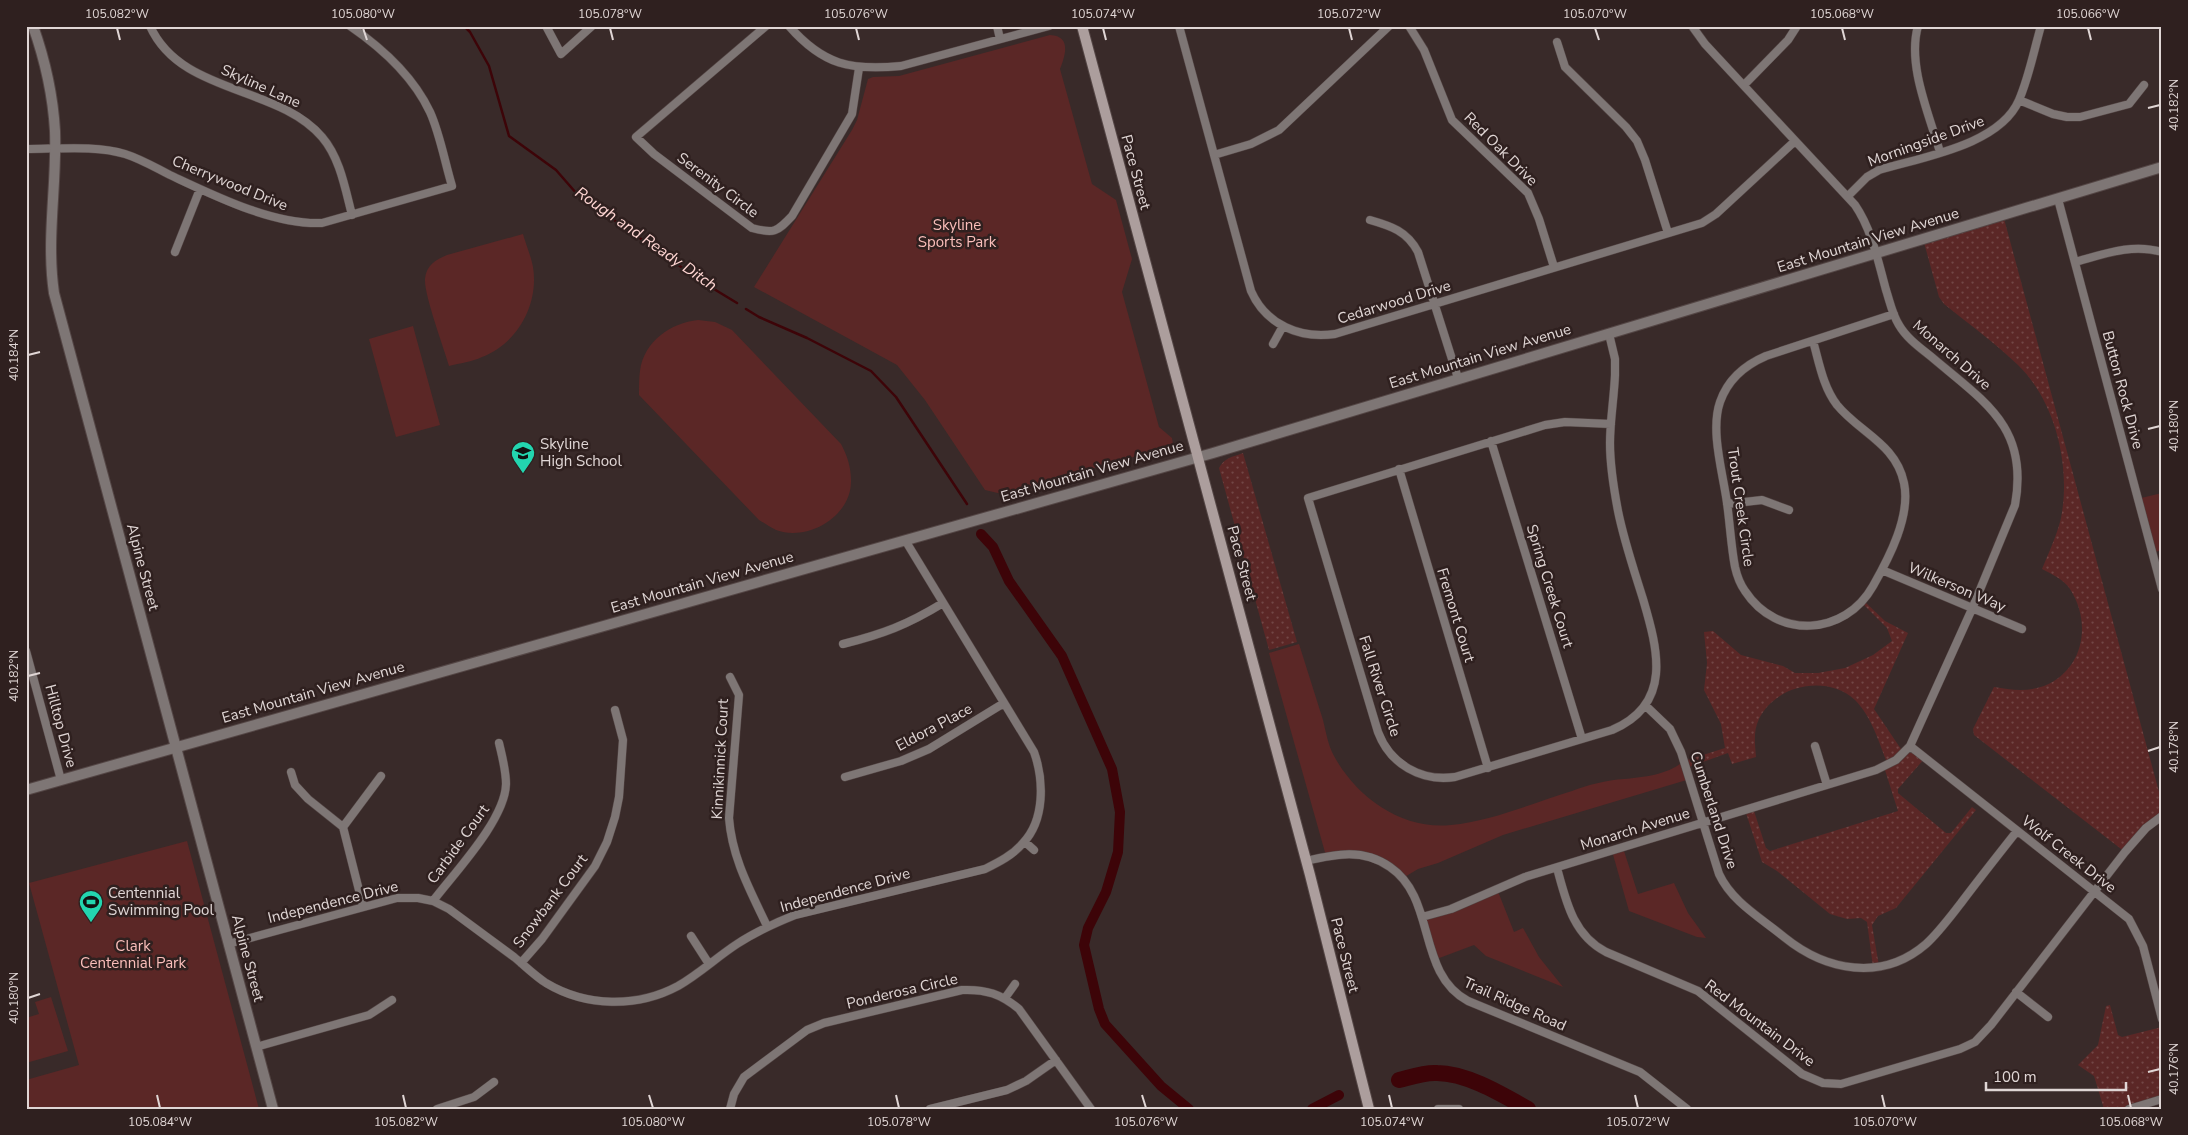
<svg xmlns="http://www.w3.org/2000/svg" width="2188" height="1135" font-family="'Nunito Sans',sans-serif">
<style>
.grass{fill:url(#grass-dots)}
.green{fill:#5b2726}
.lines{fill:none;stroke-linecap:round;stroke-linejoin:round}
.stream{stroke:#3d0408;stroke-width:2.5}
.canal{stroke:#3d0408;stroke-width:10}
.river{stroke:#3d0408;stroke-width:16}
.minor-casing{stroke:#544645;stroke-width:9}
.tertiary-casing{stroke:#544645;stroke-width:12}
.secondary-casing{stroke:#544645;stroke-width:12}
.minor{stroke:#7e7675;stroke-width:8}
.tertiary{stroke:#7e7675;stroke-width:10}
.secondary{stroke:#ac9e9d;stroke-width:10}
.ticks{fill:none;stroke:#e0d6d5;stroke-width:2}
.labels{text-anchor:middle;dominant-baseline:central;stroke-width:5;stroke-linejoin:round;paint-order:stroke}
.street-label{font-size:15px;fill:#e0d6d5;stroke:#2f201f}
.park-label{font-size:15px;fill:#fabeba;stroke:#2f201f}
.poi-label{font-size:15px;fill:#e0d6d5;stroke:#2f201f;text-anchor:start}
.water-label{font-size:16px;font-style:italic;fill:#ffd6d3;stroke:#2f201f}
.neatline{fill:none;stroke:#e0d6d5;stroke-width:2}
.ticks-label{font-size:12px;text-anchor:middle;fill:#e0d6d5}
</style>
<defs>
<pattern id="grass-dots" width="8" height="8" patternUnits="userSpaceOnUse" patternTransform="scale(1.25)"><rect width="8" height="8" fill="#5b2726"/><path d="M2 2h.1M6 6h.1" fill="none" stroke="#724645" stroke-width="1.8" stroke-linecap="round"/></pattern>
</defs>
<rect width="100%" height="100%" fill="#392a29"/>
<path class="grass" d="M2003 215 2162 803V816L2125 852 1974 735 1973 729 1994 687C2011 690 2027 692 2044 686 2084 670 2092 623 2070 589 2064 580 2052 574 2042 569 2049 552 2057 535 2061 518 2071 467 2056 402 2018 365 1995 343 1969 324 1944 304L1939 297 1923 239Z
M1243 453 1297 642 1269 650 1219 468C1224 458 1232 457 1243 453Z
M1864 601 1885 621 1908 633 1874 709 1903 752 1910 746 1925 758 1898 789V793L1946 833H1951L1972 807 1976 810 1896 908 1878 916 1872 925 1879 966 1873 967 1867 922 1861 918 1847 919 1830 914 1777 871 1762 862 1745 810 1753 808 1766 848 1770 851 1898 811 1884 767 1888 765C1879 743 1872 717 1855 700 1827 674 1775 685 1759 719 1753 731 1755 744 1756 757L1732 764 1728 753 1686 768 1684 761 1725 748 1721 724 1704 690 1707 663 1704 632 1713 631 1741 655 1783 666 1795 673H1818L1845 668 1873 655 1892 641 1887 628 1862 603Z
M2110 1005 2118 1035 2122 1037 2162 1027V1099L2129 1109H2104L2094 1076 2078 1065 2098 1045 2106 1006Z"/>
<path class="green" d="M1050 35C1072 36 1065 56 1060 69L1092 184 1116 200 1132 259 1122 292 1159 427 1172 438 1173 444 1169 447 1002 494 985 490 925 400 897 365 754 287 852 130 857 120 868 79 873 77 899 76Z
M523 234C526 245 531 256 533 267 539 304 518 343 482 357 472 362 460 363 449 366 444 348 424 295 425 279 426 266 435 260 447 255Z
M698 320 715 322 732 330 841 444C847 455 851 467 851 480 852 516 808 542 776 530 770 527 764 523 759 520L639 395C639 387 639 378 640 371 644 341 671 323 698 320Z
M413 326 440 425 396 437 369 339Z
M2162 493V550L2152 553 2137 499Z
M1299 644C1307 669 1315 695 1323 720 1326 732 1328 745 1334 756 1357 798 1402 830 1451 825 1492 821 1533 803 1572 791 1588 785 1606 780 1624 779 1645 777 1667 775 1684 761L1690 779 1503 835 1438 863 1418 869 1403 878 1375 859 1326 856 1269 653Z
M187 841 259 1109H26V1080L79 1065 29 883Z
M1623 848 1638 894 1674 883 1688 913 1706 938 1697 937 1629 911 1612 851Z
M1497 889 1514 932 1523 928 1539 957 1563 987 1486 956 1474 945 1434 960 1422 917Z
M51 997 68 1051 26 1063V1018L39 1014 35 1002Z"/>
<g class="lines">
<path class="stream" d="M464 26 470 32 489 66 509 136 556 170 577 194 704 283 737 303
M746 309 759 317 807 338 871 371 896 397 967 504"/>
<path class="canal" d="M981 534 993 547 1009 581 1062 656 1112 769 1120 812 1118 852 1106 892 1088 928 1084 945 1099 1009 1105 1024 1161 1086 1189 1109
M1312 1109 1339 1095"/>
<path class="river" d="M1399 1080C1411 1077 1425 1072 1437 1073 1467 1073 1503 1095 1528 1109"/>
<g class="minor-casing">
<path id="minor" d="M150 26C181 95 278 85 322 137 340 158 345 188 352 215
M546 26 561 54 592 26
M766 26 636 137 654 154 752 228C774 234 777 232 792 216L852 114 859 68
M789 26C823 65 851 71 901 66L1049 26
M997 26 1000 39
M1179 26 1251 291C1266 325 1300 339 1335 334L1702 223 1716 214 1795 141
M1409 26 1424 50 1452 120 1528 193 1539 219 1554 267
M1918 26C1907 65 1929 114 1940 152
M1557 42 1565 67 1626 127 1637 141 1645 160 1668 233
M1744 85 1788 40 1797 26
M2019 100 2053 114 2067 117H2080L2129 104 2144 85
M26 149C57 149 97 145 125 154 141 159 156 168 170 175 215 196 273 225 322 223L452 186C445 163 440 134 430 112 413 76 382 48 350 26
M1214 155 1251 144 1279 130 1389 26
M1848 196 1867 177 1879 170C1922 157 2000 145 2019 100 2029 77 2034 50 2041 26
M2058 199 2162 589
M1370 220C1391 226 1407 231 1418 252L1458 378
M175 252 200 189
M2075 262C2104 254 2132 243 2162 252
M1609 334 1615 359V375C1614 398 1610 421 1610 443 1610 465 1614 490 1618 511 1624 541 1634 570 1643 599 1658 650 1673 704 1612 730L1455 777C1421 782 1390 764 1378 732L1308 498 1545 425 1565 422 1611 424
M1813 341C1819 362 1823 387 1837 405 1860 433 1896 444 1904 483 1911 516 1889 558 1873 586 1845 636 1777 640 1745 591 1740 584 1737 576 1735 567 1731 546 1730 524 1727 503 1723 473 1710 431 1720 402 1728 379 1745 365 1766 356L1894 314
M1273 344 1283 326
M1491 441 1582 739
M1399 469 1488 768
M1727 504 1762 500 1789 510
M1882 570 2022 629
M843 644C883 634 907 625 943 603
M26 651 61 780
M730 677 739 695 729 818C732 858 750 890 767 926
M1645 705 1670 729 1681 752 1719 874C1732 902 1761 918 1784 937 1826 971 1882 982 1926 944 1939 932 1950 917 1961 903 1979 879 1998 855 2017 831
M1815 746 1827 785
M1910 746 2129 919 2143 946 2162 1019
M291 772 295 785 308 799 343 827 363 906
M845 777 901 761 929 749 1004 703
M343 827 381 776
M1025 842 1034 850
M1306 861C1336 854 1363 848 1390 867 1437 899 1416 973 1468 1001L1640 1072 1687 1109
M1557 868C1566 901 1573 935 1606 952L1698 991 1802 1074 1823 1083 1841 1084 1960 1049 1975 1042 1991 1025 2125 852 2146 828 2162 816
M433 901C455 872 505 820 506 784 506 770 502 756 499 743
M1422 917 1451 909 1525 877 1876 770 1896 760 1910 746 1972 609 2015 505C2029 428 1986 403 1934 359 1922 349 1907 339 1899 325 1892 314 1890 302 1886 290 1878 261 1872 230 1855 205L1705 44 1692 26
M691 936 709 964
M228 944 397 898H418L433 901 449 909C471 925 492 941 514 957 524 965 535 976 546 983 586 1007 637 1008 678 986 699 974 717 957 737 944 755 932 775 923 795 915L985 869C999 862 1013 855 1023 843 1045 820 1044 780 1034 752L905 540
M521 963 542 939 595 866 607 842 615 817 619 797 623 740 615 710
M2016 992 2048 1017
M1005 998 1015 984
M256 1047 369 1015 392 1000
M437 1109 474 1097 494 1082
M730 1109 734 1094 744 1077 807 1030 824 1023 962 990C986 989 1001 994 1019 1009L1091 1109
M930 1109 1007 1090 1026 1081 1056 1060
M1438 1109H1459
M2129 1109 2162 1099"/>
</g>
<g class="tertiary-casing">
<path id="tertiary" d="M33 26C45 60 53 96 55 131 57 186 46 238 54 293L273 1109
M26 790 1213 453 2162 167"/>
</g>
<g class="secondary-casing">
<path id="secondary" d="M1082 26 1310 875 1369 1109"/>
</g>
<use href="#minor" class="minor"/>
<use href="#tertiary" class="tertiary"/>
<use href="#secondary" class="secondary"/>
</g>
<path class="ticks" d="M117 28 120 40M363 28 367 40M610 28 613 40M856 28 859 40M1103 28 1106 40M1349 28 1352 40M1595 28 1599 40M1842 28 1845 40M2088 28 2091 40M2148 108 2160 105M28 355 40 352M2148 429 2160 426M28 676 40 673M2148 751 2160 747M28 998 40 994M2148 1072 2160 1069M157 1095 160 1108M403 1095 406 1108M649 1095 653 1108M896 1095 899 1108M1142 1095 1146 1108M1389 1095 1392 1108M1635 1095 1638 1108M1882 1095 1885 1108M2128 1095 2131 1108"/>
<defs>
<g id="school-pin" transform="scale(1.25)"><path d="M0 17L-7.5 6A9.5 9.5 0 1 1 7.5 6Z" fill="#23d5af" stroke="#2f201f"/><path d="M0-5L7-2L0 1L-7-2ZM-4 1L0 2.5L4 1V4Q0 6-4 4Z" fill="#111"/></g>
<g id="stadium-pin" transform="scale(1.25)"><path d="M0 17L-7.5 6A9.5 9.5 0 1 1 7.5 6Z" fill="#23d5af" stroke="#2f201f"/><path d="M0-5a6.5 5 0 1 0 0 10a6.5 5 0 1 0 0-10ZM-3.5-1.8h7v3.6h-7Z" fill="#111"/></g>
</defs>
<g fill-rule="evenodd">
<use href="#school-pin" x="523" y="453"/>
<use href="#stadium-pin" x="91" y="902"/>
</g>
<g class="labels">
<g class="street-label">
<text transform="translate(261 86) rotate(24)">Skyline Lane</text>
<text transform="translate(1926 141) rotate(-20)">Morningside Drive</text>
<text transform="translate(1501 149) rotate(45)">Red Oak Drive</text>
<text transform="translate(1136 172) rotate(75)">Pace Street</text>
<text transform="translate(230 183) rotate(22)">Cherrywood Drive</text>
<text transform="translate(718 185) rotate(37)">Serenity Circle</text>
<text transform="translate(1868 240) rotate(-17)">East Mountain View Avenue</text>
<text transform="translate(1394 302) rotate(-17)">Cedarwood Drive</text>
<text transform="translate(1952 355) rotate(41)">Monarch Drive</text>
<text transform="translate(1480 356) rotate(-17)">East Mountain View Avenue</text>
<text transform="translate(2123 390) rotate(75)">Button Rock Drive</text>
<text transform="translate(1092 471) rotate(-16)">East Mountain View Avenue</text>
<text transform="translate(1741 507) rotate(82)">Trout Creek Circle</text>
<text transform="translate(1242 563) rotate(75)">Pace Street</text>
<text transform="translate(143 567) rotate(75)">Alpine Street</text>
<text transform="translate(702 582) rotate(-16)">East Mountain View Avenue</text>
<text transform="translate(1550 586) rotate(73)">Spring Creek Court</text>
<text transform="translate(1957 587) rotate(23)">Wilkerson Way</text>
<text transform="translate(1456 615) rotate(73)">Fremont Court</text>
<text transform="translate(1380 686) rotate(72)">Fall River Circle</text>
<text transform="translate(313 692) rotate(-16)">East Mountain View Avenue</text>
<text transform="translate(61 726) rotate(75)">Hilltop Drive</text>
<text transform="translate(934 727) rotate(-28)">Eldora Place</text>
<text transform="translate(720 759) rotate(-87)">Kinnikinnick Court</text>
<text transform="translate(1714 810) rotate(72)">Cumberland Drive</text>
<text transform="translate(1635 829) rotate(-17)">Monarch Avenue</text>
<text transform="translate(458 844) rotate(-54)">Carbide Court</text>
<text transform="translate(2069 854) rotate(38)">Wolf Creek Drive</text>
<text transform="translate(845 890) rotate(-15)">Independence Drive</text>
<text transform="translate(550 901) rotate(-53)">Snowbank Court</text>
<text transform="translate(333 902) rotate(-14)">Independence Drive</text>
<text transform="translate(1345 955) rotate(76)">Pace Street</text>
<text transform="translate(248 958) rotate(75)">Alpine Street</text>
<text transform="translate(902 991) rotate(-13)">Ponderosa Circle</text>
<text transform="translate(1515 1004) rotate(24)">Trail Ridge Road</text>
<text transform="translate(1760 1023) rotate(37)">Red Mountain Drive</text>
</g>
<g class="park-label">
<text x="957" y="225">Skyline<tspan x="957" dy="17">Sports Park</tspan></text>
<text x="133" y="946">Clark<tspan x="133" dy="17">Centennial Park</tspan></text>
</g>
<g class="poi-label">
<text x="540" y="444">Skyline<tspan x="540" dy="17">High School</tspan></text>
<text x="108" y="893">Centennial<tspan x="108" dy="17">Swimming Pool</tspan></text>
</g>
<g class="water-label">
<text transform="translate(646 239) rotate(35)">Rough and Ready Ditch</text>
</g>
</g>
<rect width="2188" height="1135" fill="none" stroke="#2f201f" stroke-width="55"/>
<path d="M1986 1082v8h140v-8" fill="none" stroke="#e0d6d5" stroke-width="2.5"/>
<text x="1993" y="1082" font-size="15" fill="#e0d6d5" stroke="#2f201f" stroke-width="4" paint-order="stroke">100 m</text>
<rect x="28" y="28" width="2132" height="1080" class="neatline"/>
<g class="ticks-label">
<text x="117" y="18">105.082°W</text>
<text x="363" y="18">105.080°W</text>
<text x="610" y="18">105.078°W</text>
<text x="856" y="18">105.076°W</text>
<text x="1103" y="18">105.074°W</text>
<text x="1349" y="18">105.072°W</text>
<text x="1595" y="18">105.070°W</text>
<text x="1842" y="18">105.068°W</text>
<text x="2088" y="18">105.066°W</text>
<text transform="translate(2174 105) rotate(-90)" y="4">40.182°N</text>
<text transform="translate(14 355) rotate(-90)" y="4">40.184°N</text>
<text transform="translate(2174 426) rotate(-90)" y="4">40.180°N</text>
<text transform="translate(14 676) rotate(-90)" y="4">40.182°N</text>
<text transform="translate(2174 747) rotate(-90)" y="4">40.178°N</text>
<text transform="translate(14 998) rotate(-90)" y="4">40.180°N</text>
<text transform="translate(2174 1069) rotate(-90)" y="4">40.176°N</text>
<text x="160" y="1126">105.084°W</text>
<text x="406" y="1126">105.082°W</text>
<text x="653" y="1126">105.080°W</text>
<text x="899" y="1126">105.078°W</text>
<text x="1146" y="1126">105.076°W</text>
<text x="1392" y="1126">105.074°W</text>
<text x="1638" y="1126">105.072°W</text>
<text x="1885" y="1126">105.070°W</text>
<text x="2131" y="1126">105.068°W</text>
</g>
</svg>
